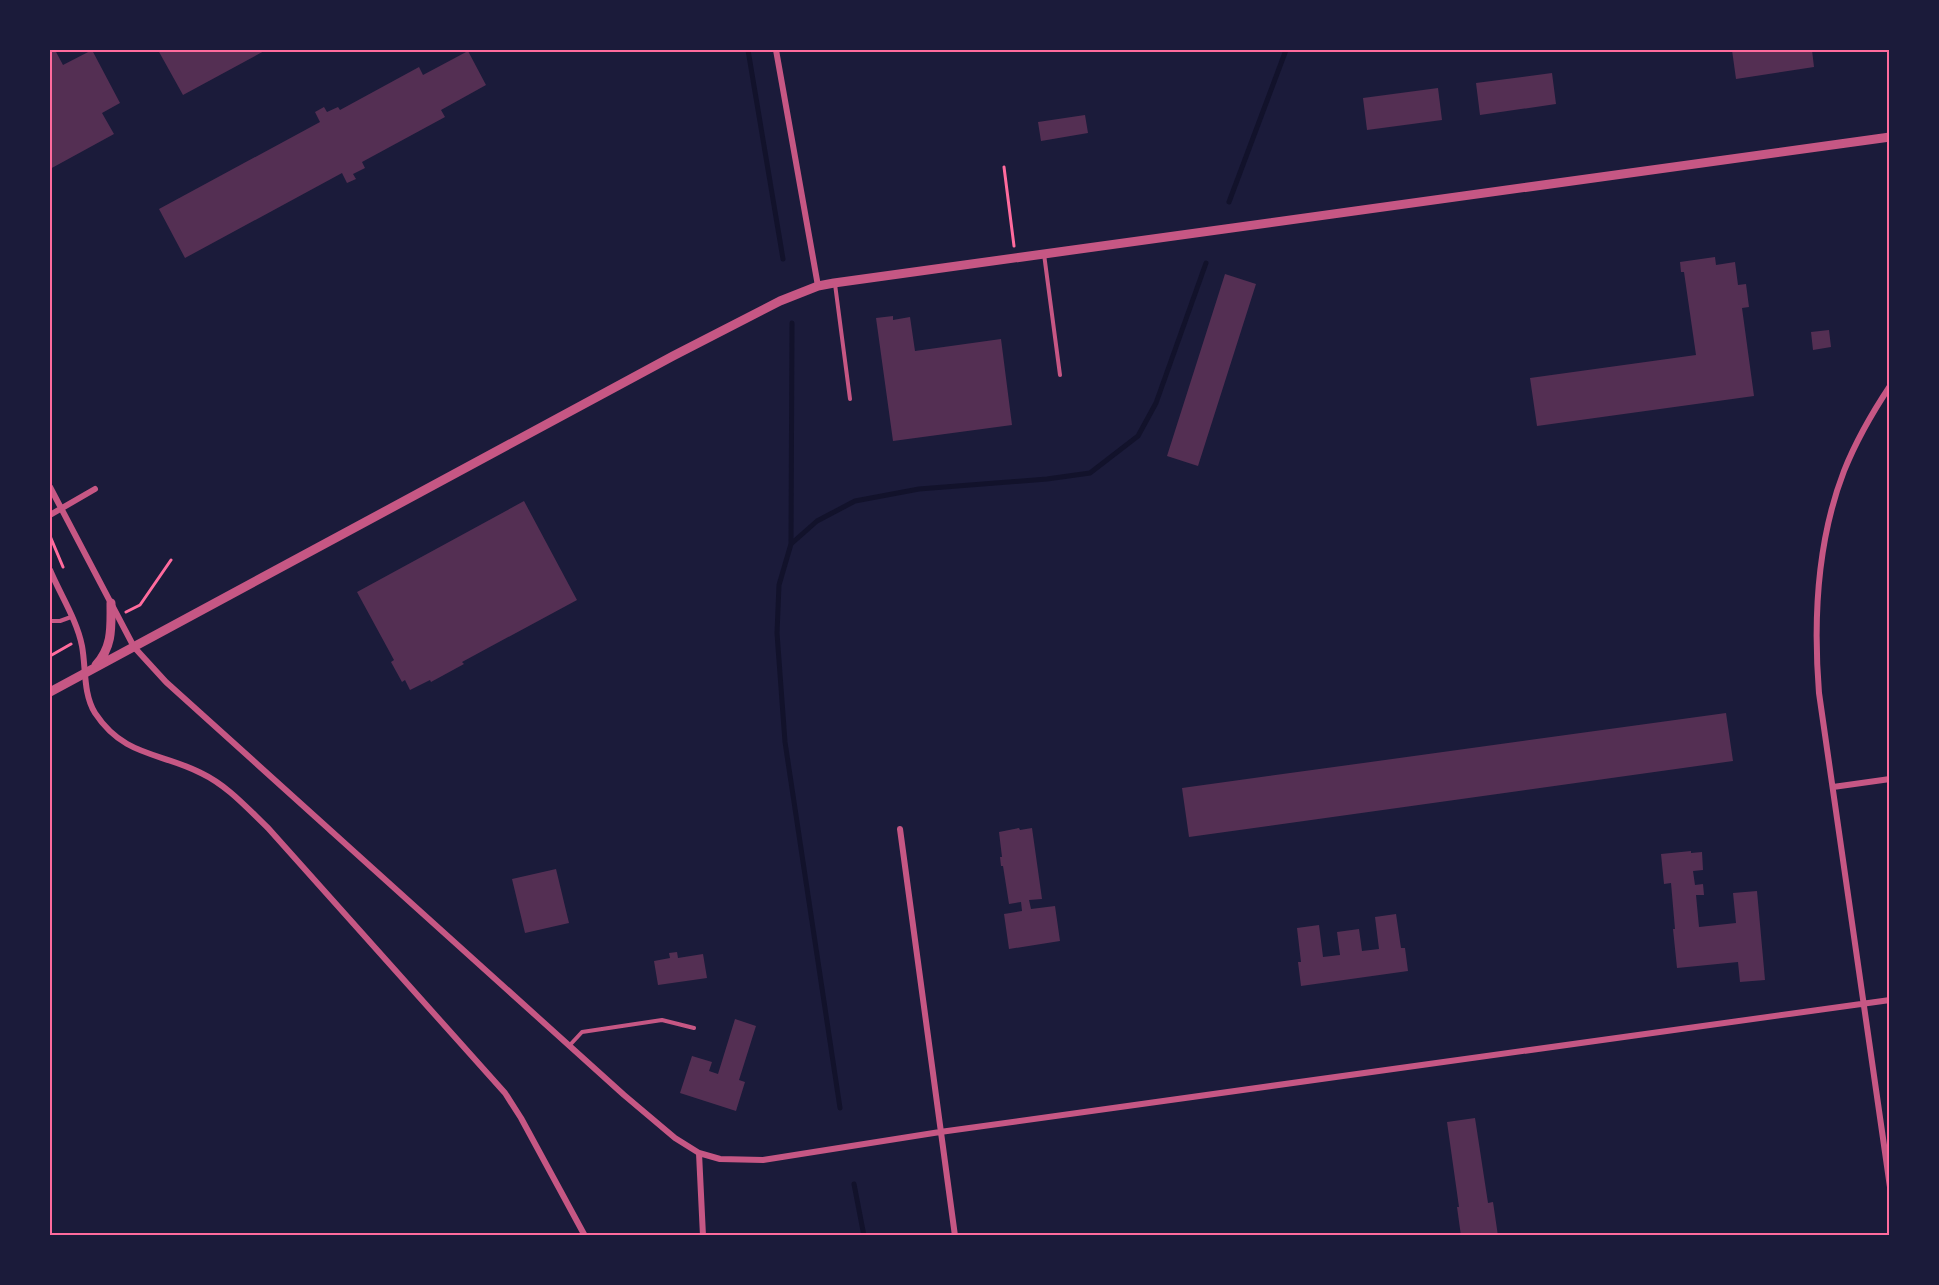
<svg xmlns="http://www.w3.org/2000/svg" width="1939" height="1285" font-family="'Fira Sans Condensed',sans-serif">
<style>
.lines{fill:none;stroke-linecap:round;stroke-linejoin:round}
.stream{stroke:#12122b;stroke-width:5}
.building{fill:#542f53}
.path{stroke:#ff6b9d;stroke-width:3}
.service{stroke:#c65784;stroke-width:4}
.minor{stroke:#c65784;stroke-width:6}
.tertiary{stroke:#c65784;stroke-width:9}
.neatline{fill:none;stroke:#ff6b9d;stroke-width:2}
</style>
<rect width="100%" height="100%" fill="#1b1b3a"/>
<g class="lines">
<path class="stream" d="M748 50 783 259
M1229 202 1286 50
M791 544 792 323
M840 1108 785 742 777 633 779 585 791 544 817 521 855 501 919 489 1047 479 1090 473 1138 436 1156 403 1206 263
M854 1184 864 1236"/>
</g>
<path class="building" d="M50 50H55L63 65 92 50 120 103 102 113 114 134 50 169Z
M158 50H266L183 95Z
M1732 50H1812L1814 67 1736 79Z
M468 51 486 85 441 110 445 117 362 162 365 168 353 174 356 179 347 183 342 173 185 258 159 209 320 122 315 112 324 107 327 112 338 107 340 110 419 67 423 75Z
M1552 73 1556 104 1480 115 1476 83Z
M1438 88 1442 120 1367 130 1363 98Z
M1085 115 1088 133 1041 141 1038 122Z
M1715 257 1716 265 1735 262 1738 285 1746 284 1749 307 1742 308 1754 396 1537 426 1530 378 1696 355 1684 272H1681L1680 262Z
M1225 274 1256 284 1198 466 1167 456Z
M893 316V320L910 317 915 351 1001 339 1012 425 893 441 876 318Z
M1829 330 1831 347 1813 350 1811 332Z
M524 501 577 600 462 662 464 664 431 682 430 680 410 690 405 680 402 682 391 662 394 660 357 592Z
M1726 713 1733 761 1189 837 1182 788Z
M1019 828 1020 830 1032 828 1042 899 1029 900 1031 909 1055 906 1060 941 1009 949 1004 914 1022 911 1021 902 1009 904 1003 866H1001L1000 857H1002L999 832Z
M1691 851V853L1702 852 1703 870 1693 871 1695 885 1703 884 1704 895H1696L1699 927 1736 923 1733 893 1757 891 1765 980 1740 982 1738 962 1677 968 1673 929H1675L1671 883 1664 884 1661 854Z
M556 869 569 923 525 933 512 879Z
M1396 914 1401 948H1405L1408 971 1301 986 1298 962H1301L1297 928 1319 925 1323 957 1340 955 1337 932 1359 929 1362 951 1379 949 1375 917Z
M677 952 678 958 703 954 707 978 658 985 654 961 670 958 669 953Z
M735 1019 756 1026 739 1080 745 1082 736 1111 680 1093 692 1056 712 1062 709 1071 718 1074Z
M1475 1118 1488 1203 1493 1202 1498 1236H1461L1457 1207H1459L1447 1122Z"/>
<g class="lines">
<path class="path" d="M1004 167 1014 246
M50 536 63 567
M126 612 140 605 171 560
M50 656 71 644"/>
<path class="service" d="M1044 254 1060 375
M835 284 850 399
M50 621H60L71 617
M569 1046 582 1032 662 1020 694 1028"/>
<path class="minor" d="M776 50 818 286
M1890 386C1872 413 1856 441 1844 471 1817 541 1813 618 1819 693L1890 1187
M50 487 134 647 166 682 624 1095 675 1138 699 1153 703 1236
M50 515 95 489
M50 570C60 594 77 620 82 646 86 667 83 694 95 713 124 757 160 752 201 773 228 786 247 808 268 828L505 1093 521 1118 585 1236
M1833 787 1890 779
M900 829 955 1236
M699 1153 720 1159 763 1160 940 1132 1890 1000"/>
<path class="tertiary" d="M96 665C113 646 111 627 111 603
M50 692 673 356 780 301 818 286 834 283 1890 137"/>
</g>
<rect width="1939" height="1285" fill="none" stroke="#1b1b3a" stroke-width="102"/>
<rect x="51" y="51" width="1837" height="1183" class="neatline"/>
</svg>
